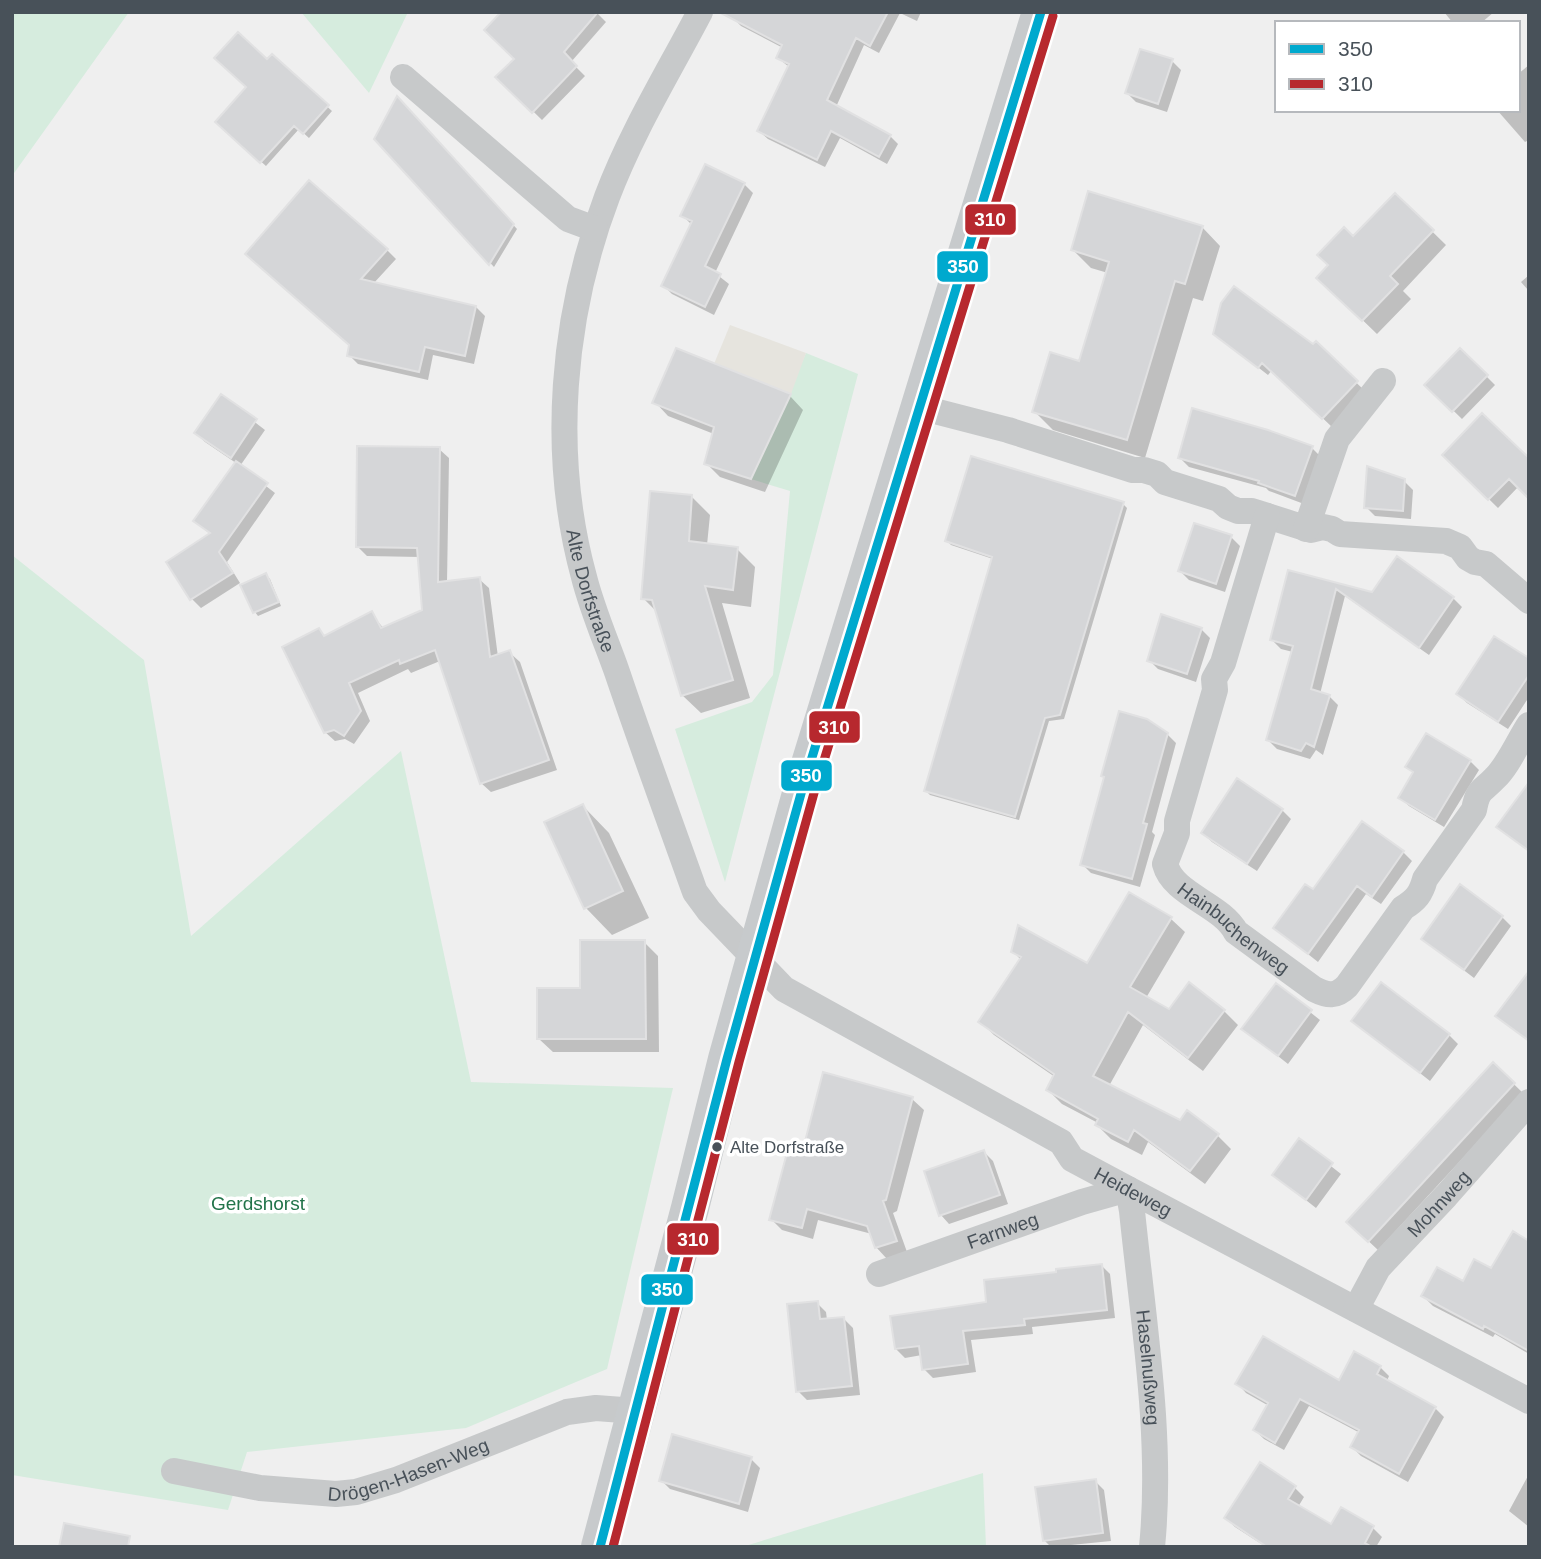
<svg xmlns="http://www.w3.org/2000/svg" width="1541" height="1559" font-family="Arial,sans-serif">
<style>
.green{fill:#d6ecde}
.sand{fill:#e6e4de}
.shadow{fill:#0003}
.building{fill:#d5d6d8;stroke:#e1e1e2;stroke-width:2}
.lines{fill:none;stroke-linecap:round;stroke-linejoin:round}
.street{stroke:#c7c9ca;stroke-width:26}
.secondary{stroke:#c7cacc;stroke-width:38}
.bus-1-casing{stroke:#fff;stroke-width:14}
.bus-2-casing{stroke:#fff;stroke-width:14}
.bus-1{stroke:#00a9ce;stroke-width:9}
.bus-2{stroke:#b7282e;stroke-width:9}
.bus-dot{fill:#485159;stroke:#fff;stroke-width:2.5}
.labels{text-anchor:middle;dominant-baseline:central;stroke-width:7;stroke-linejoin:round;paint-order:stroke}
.bus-label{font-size:17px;fill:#485159;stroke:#fff;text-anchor:start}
.street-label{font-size:19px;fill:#485159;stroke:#fff}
.park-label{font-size:19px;fill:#217349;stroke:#fff}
.line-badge{stroke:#fff;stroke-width:2.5}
.badge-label{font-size:19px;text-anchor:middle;font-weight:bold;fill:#fff}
</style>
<rect width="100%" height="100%" fill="#efefef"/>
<path class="green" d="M12 12H129L12 176Z
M301 12H408L369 93Z
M806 353 858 374 725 882 675 729 752 702 773 675 790 491 751 479Z
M12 555 144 660 191 936 401 751 471 1082 673 1088 607 1369 466 1428 247 1452 228 1510 12 1475Z
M983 1473 986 1547H742Z"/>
<path class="sand" d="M730 325 806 353 791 394 714 364Z"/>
<path class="shadow" d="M596 12 606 22 571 62 585 76 542 120 498 77 516 59Z
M834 12H921L917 21 900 13 879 53 864 45 836 107 890 136 898 144 887 164 840 138 825 167 768 139 759 131 789 67 778 58 783 48 741 26 733 18Z
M1444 12H1494L1481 23H1453Z
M272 57 332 111 309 138 299 129 266 166 217 122Z
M1172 61 1181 70 1167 112 1136 102 1127 93Z
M1529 65V140L1525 142 1497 110H1518V74Z
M401 103 517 229 494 267 377 139Z
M744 184 753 193 715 273 729 284 714 315 672 294 663 285 692 225 682 215Z
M1395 195 1446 245 1403 291 1411 299 1377 334 1319 278Z
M1202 227 1220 246 1203 301 1193 298 1145 458 1053 430 1034 411 1081 363 1108 273 1091 268 1073 250Z
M387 250 396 259 373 284 476 307 485 316 474 364 433 355 428 380 358 364 349 355 351 345 256 262Z
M1529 275V291L1521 282Z
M1215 334 1313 346 1316 344 1365 391 1332 427 1272 370 1268 375Z
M1460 350 1495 385 1462 419 1427 385Z
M221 396 265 430 240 466 275 493 227 562 240 583 201 608 192 599 168 563 211 535 195 521 236 463 205 442 196 433Z
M790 396 803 410 765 492 720 477 706 463 714 434 668 416 655 402Z
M1312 448 1321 457 1304 504 1269 491 1266 488 1189 467 1180 458Z
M439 449 449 458 447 583 479 579 489 588 498 657 510 653 520 662 557 770 491 792 481 783 440 661 411 673 408 669 358 693 370 721 354 744 345 739 335 741 325 732 318 630 326 638 371 613 384 629 424 611 420 557 367 556 358 547Z
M1444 455 1529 461 1519 486 1498 508Z
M1404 481 1413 490 1411 519 1375 516 1366 507Z
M691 496 710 515 707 545 737 549 755 567 751 607 722 603 750 698 701 713 682 695 658 613 643 598Z
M1123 504 1127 508 1064 719 1049 721 1019 820 930 795 926 791 993 559 951 545 947 541Z
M1231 537 1240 546 1225 592 1189 580 1180 571Z
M1397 559 1453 598 1462 607 1429 655 1345 596 1320 694 1329 696 1338 705 1323 755 1316 750 1310 759 1277 749 1268 740 1293 652 1281 649 1272 640 1289 572 1373 594Z
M266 575 270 579 281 606 258 616 255 612Z
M1201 629 1210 638 1196 682 1158 669 1149 660Z
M1529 660V697L1508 729 1467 703 1458 694Z
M1167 734 1176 743 1152 832 1155 835 1140 887 1091 873 1082 864 1105 779 1103 776Z
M1470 761 1479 770 1444 827 1409 806 1400 798 1414 774 1407 767Z
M1237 781 1282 810 1291 819 1257 871 1212 842 1203 833Z
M583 806 609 833 649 918 612 935 586 908Z
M1403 852 1412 861 1381 904 1366 894 1318 962 1275 928 1314 892Z
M1502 917 1511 926 1474 978 1423 939Z
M1171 919 1185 932 1146 998 1169 1011H1224L1238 1025 1203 1071 1143 1025 1109 1086 1180 1122 1217 1135 1231 1149 1205 1184 1148 1142 1142 1155 1111 1139 1097 1125 1098 1123 1062 1104 1048 1090 1055 1077 994 1035 980 1021 1021 960 1013 951 1088 966Z
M644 942 658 956 659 1052H553L539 1039 582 990Z
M1276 985 1320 1020 1288 1064 1244 1029Z
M1354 1021 1449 1035 1458 1044 1430 1081Z
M1493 1064 1523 1093 1378 1250 1348 1222Z
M912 1099 924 1110 897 1211 893 1213 907 1252 887 1259 876 1247 872 1234 818 1220 813 1239 782 1230 771 1219Z
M1299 1141 1341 1174 1316 1208 1274 1175Z
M984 1152 993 1161 1008 1204 949 1224 941 1215Z
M1529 1243V1354L1495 1334 1493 1337 1433 1306 1423 1296 1464 1283 1491 1270Z
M1101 1265 1110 1274 1115 1318 1032 1327 1033 1334 971 1340 976 1372 933 1378 924 1369 922 1355 905 1358 896 1349 988 1304 1058 1274Z
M817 1303 826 1312 827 1320 844 1319 853 1328 860 1395 807 1400 798 1391Z
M1380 1367 1389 1376 1387 1381 1435 1408 1444 1417 1408 1482 1361 1456 1352 1447 1360 1433 1309 1406 1284 1450 1264 1439 1255 1430 1269 1406 1246 1393 1238 1384 1340 1382Z
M751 1459 760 1468 748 1512 670 1489 661 1480Z
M1261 1465 1295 1488 1304 1497 1298 1507 1332 1526 1373 1528 1382 1537 1376 1547H1266L1235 1527 1226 1518Z
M1529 1474V1527L1509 1511Z
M1095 1481 1104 1490 1111 1541 1051 1547 1044 1540Z"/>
<path class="building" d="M501 12H598L564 52 577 66 532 113 495 77 514 59 484 30Z
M719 12H888L870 46 856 38 827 100 891 135 879 157 831 131 817 160 757 131 789 64 776 58 782 45Z
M238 32 267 59 272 54 329 105 303 134 294 126 260 163 215 122 246 87 214 58Z
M1140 49 1173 59 1158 104 1125 93Z
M397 96 514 224 489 265 374 139Z
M705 164 745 183 705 266 721 274 705 307 661 286 692 221 680 216Z
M309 180 388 249 361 279 476 306 465 356 425 347 419 372 347 356 349 345 245 254Z
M1088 191 1203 226 1185 284 1175 281 1127 440 1032 412 1050 352 1079 361 1109 262 1071 250Z
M1395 193 1434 230 1390 276 1398 284 1362 321 1316 278 1328 265 1317 255 1344 227 1353 236Z
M1234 286 1313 344 1316 341 1358 381 1322 419 1262 363 1258 368 1213 334 1221 303Z
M676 348 791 394 751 479 704 464 714 427 652 403Z
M1460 348 1488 375 1452 412 1424 385Z
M221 394 257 419 231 458 194 433Z
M1192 408 1268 430 1313 446 1295 496 1258 483 1259 481 1178 458Z
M1482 413 1529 458V499L1509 479 1488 500 1442 455Z
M357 446 440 447 438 582 480 577 490 657 510 650 549 760 480 784 435 650 400 664 399 660 349 683 361 711 344 736 334 730 324 733 282 647 319 628 324 636 372 611 381 628 422 610 417 548 356 547Z
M971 456 1124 502 1060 715 1045 718 1015 817 924 791 992 557 945 541Z
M236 461 268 483 219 552 233 573 190 600 166 562 210 533 193 521Z
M1367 466 1405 479 1403 511 1364 508Z
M650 491 692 495 689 541 738 547 733 590 705 586 733 680 681 696 652 600 641 599Z
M1194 523 1232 535 1216 584 1178 571Z
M1397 556 1454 597 1419 648 1336 589 1311 689 1330 695 1314 747 1306 743 1301 751 1266 740 1293 646 1270 640 1288 570 1372 592Z
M266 573 279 602 253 613 240 585Z
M1161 614 1202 628 1187 674 1147 661Z
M1494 636 1529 658V675L1498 722 1456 694Z
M1119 711 1147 719 1168 733 1143 823 1147 824 1132 879 1080 865 1104 777 1101 776Z
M1426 733 1471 760 1435 820 1398 798 1413 772 1405 767Z
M1237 778 1283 809 1247 864 1201 833Z
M1529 782V851L1496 827Z
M583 804 623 891 584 909 544 822Z
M1362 821 1404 851 1372 897 1357 886 1308 954 1273 928 1305 884 1313 889Z
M1460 884 1503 916 1464 970 1421 939Z
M1129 892 1172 917 1130 987 1169 1009 1189 982 1225 1010 1188 1058 1128 1012 1093 1076 1180 1120 1187 1110 1219 1134 1190 1171 1134 1130 1128 1142 1095 1125 1098 1119 1046 1090 1054 1074 978 1022 1021 957 1011 952 1018 925 1087 963Z
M580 940H645L646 1039H537V988H580Z
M1529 971V1041L1495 1016Z
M1381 982 1450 1034 1420 1073 1351 1021Z
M1276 983 1312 1010 1278 1056 1241 1029Z
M1493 1062 1515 1083 1368 1242 1346 1222Z
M823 1072 913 1097 886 1200 883 1201 897 1241 875 1248 867 1226 807 1209 802 1228 769 1220 788 1149 802 1153Z
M1299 1138 1333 1163 1306 1200 1272 1175Z
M984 1150 1000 1195 939 1216 924 1171Z
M1513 1231 1529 1241V1351L1484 1326 1483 1329 1421 1296 1437 1267 1463 1281 1474 1259 1491 1268Z
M1102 1264 1107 1310 1024 1319 1025 1325 963 1331 968 1364 922 1370 919 1346 895 1349 890 1316 986 1302 984 1280 1056 1272V1269Z
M818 1301 820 1319 844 1317 852 1386 796 1392 787 1304Z
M1263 1336 1339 1380 1354 1351 1381 1366 1377 1374 1436 1407 1399 1474 1350 1447 1359 1430 1300 1399 1275 1443 1253 1430 1268 1403 1235 1384Z
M672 1434 752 1457 739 1504 659 1481Z
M1260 1462 1296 1486 1288 1499 1331 1524 1341 1507 1374 1526 1365 1543 1372 1547H1267L1224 1518Z
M1096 1479 1103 1533 1043 1541 1035 1487Z
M64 1523 130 1536 128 1547H59Z"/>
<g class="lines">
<g class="street">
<path id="s1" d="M700 12C668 73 631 133 607 197 562 316 550 453 584 577 592 609 606 641 617 672 642 746 669 819 695 892L709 911 784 989 1061 1142 1072 1159 1128 1189 1529 1401"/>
<path d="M403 77 568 219 595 229"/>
<path d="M919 407 1008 430 1133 470H1144L1157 474 1165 482 1219 499 1228 507 1238 511H1252L1311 530 1323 527 1332 529 1340 534 1446 541 1460 547 1468 558 1475 562 1486 564 1529 601"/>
<path id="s2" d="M1267 516 1223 663 1214 679 1215 690 1177 821V833L1165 864C1173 895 1221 904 1236 932L1314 989C1328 996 1336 997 1347 986L1403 908C1416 900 1421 894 1425 879L1474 810C1478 788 1482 792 1495 778 1508 766 1519 740 1529 725"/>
<path d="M1306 529 1337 439 1383 381"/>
<path id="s3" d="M879 1274 1082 1202 1128 1189 1132 1211C1143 1320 1163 1438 1152 1547"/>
<path id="s4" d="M1356 1309 1378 1268 1446 1196 1529 1102"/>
<path id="s5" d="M174 1471 260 1488 336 1494 356 1492 396 1480 567 1412 596 1408 636 1411"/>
</g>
<path class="secondary" d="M600 1547 690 1208 727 1059 802 790 1041 12"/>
<g class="bus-1-casing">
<path id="bus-1" d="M600 1547 727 1059 802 790 1041 12"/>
</g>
<g class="bus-2-casing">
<path id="bus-2" d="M613 1547 739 1062 814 793 1053 16"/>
</g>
<use href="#bus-1" class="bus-1"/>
<use href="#bus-2" class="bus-2"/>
</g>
<circle class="bus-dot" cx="717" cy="1147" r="6"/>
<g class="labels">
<g class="bus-label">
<text x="730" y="1147">Alte Dorfstraße</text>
</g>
<g class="street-label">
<text stroke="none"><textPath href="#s1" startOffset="609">Alte Dorfstraße</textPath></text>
<text stroke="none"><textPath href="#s2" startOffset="460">Hainbuchenweg</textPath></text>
<text stroke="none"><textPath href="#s1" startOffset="1466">Heideweg</textPath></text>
<text stroke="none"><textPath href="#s4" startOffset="135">Mohnweg</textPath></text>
<text stroke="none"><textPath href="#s3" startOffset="131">Farnweg</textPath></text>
<text stroke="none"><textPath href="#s3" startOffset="443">Haselnußweg</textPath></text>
<text stroke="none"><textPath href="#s5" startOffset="240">Drögen-Hasen-Weg</textPath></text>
</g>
<g class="park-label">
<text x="258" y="1203">Gerdshorst</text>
</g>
</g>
<g class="line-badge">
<rect x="964" y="203" width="53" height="33" rx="7" fill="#b7282e"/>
<rect x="936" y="250" width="53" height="33" rx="7" fill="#00a9ce"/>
<rect x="808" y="710" width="53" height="34" rx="7" fill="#b7282e"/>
<rect x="780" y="759" width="53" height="33" rx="7" fill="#00a9ce"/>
<rect x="666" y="1222" width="54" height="34" rx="7" fill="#b7282e"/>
<rect x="640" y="1273" width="54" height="33" rx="7" fill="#00a9ce"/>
</g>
<g class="badge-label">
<text x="990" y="226">310</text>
<text x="963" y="273">350</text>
<text x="834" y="734">310</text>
<text x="806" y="782">350</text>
<text x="693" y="1246">310</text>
<text x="667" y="1296">350</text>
</g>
<rect width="1541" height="1559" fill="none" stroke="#485159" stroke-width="28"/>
<rect x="1275" y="21" width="245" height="91" fill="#ffffff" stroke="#b6b9bd" stroke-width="2"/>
<rect x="1289" y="44" width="35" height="10" fill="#00a9ce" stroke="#b6b9bd" stroke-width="2"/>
<text x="1338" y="56" font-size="21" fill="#485159">350</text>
<rect x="1289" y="79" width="35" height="10" fill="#b7282e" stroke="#b6b9bd" stroke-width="2"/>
<text x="1338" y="91" font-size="21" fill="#485159">310</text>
</svg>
